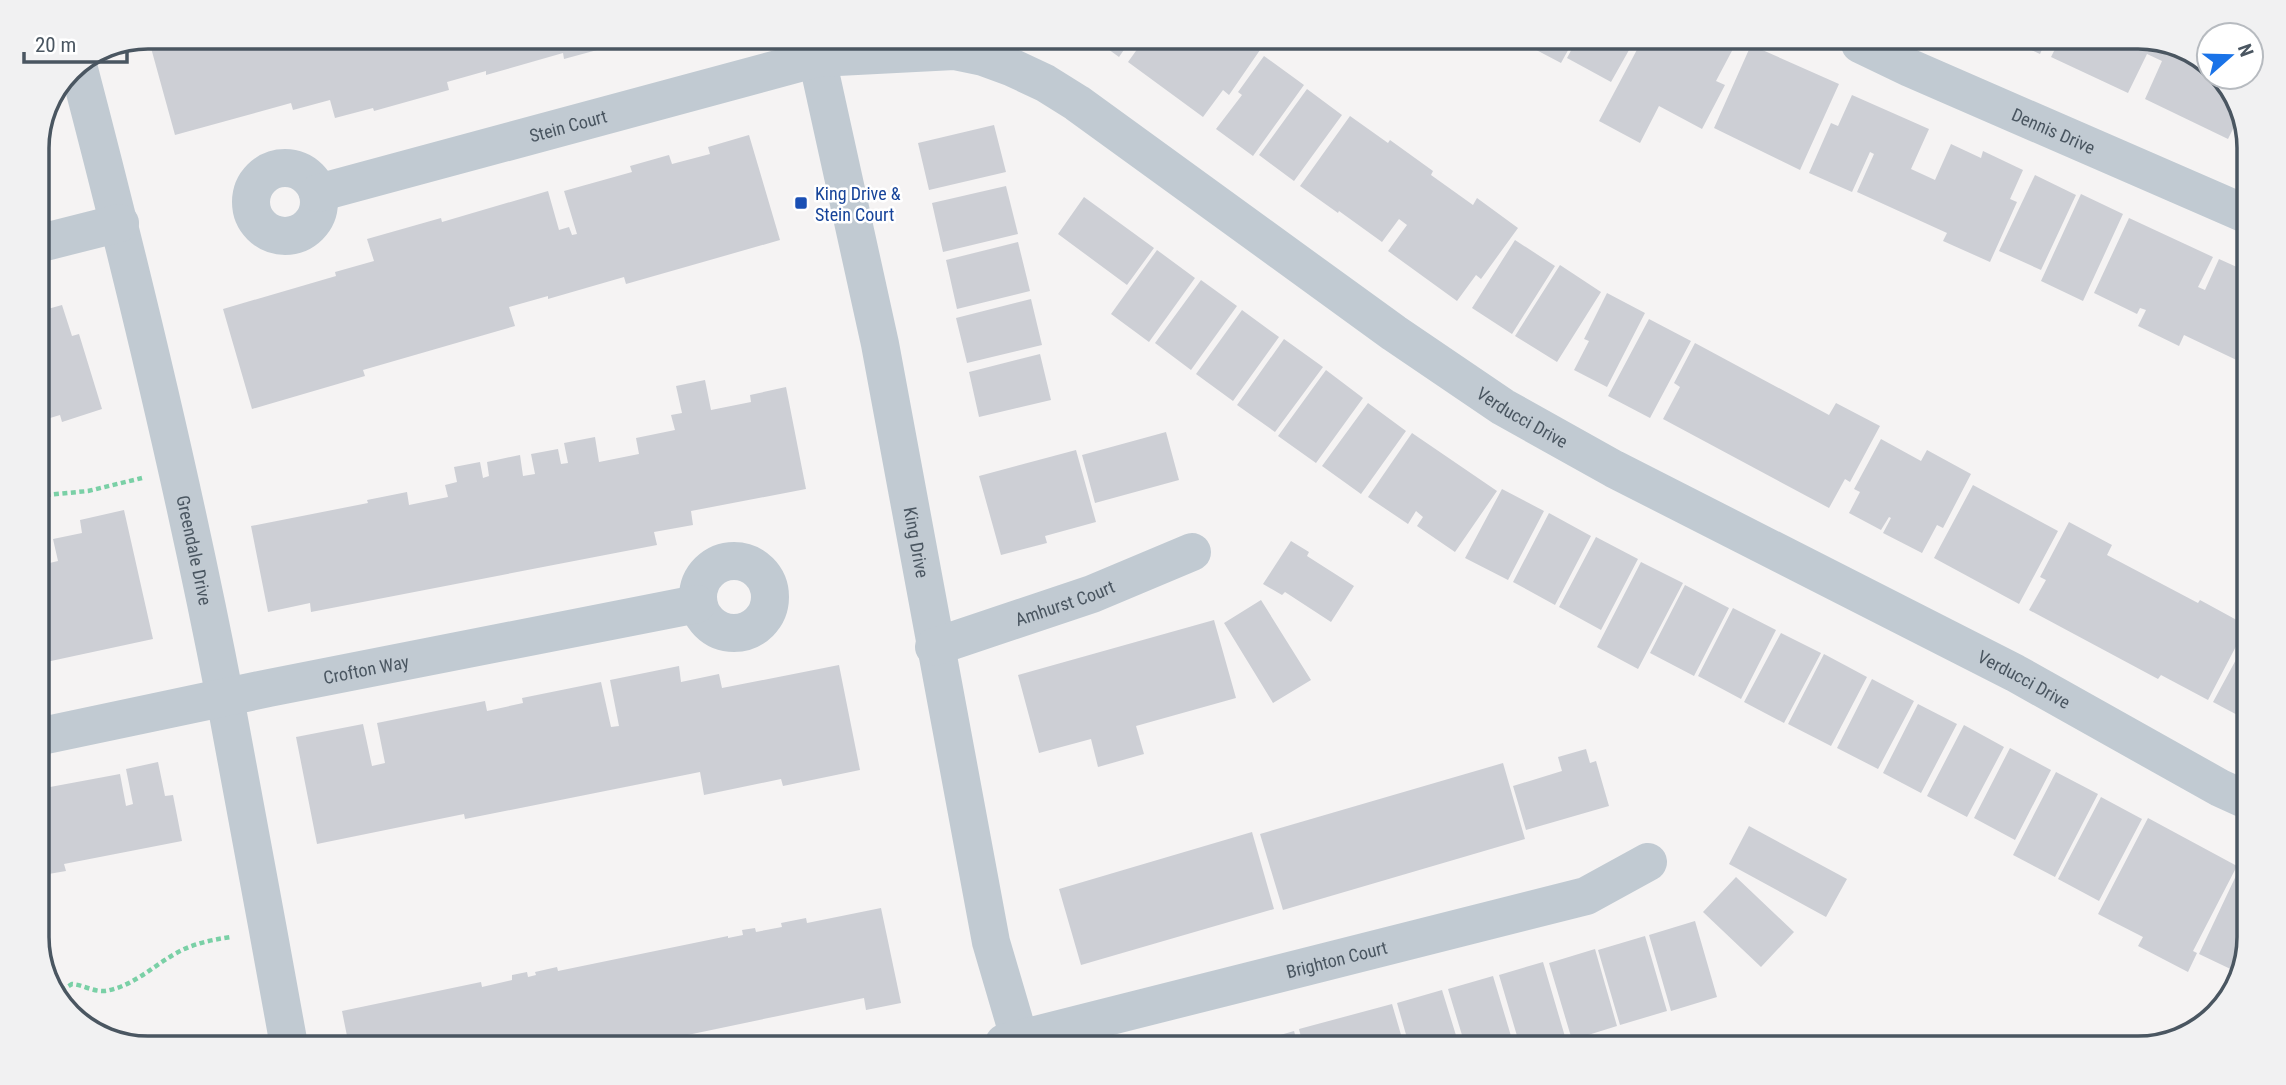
<svg xmlns="http://www.w3.org/2000/svg" width="2286" height="1085" font-family="'Roboto Condensed',sans-serif">
<style>
.building{fill:#cdcfd5}
.lines{fill:none;stroke-linecap:round;stroke-linejoin:round}
.path{stroke:#7ad0a6;stroke-width:4.5;stroke-dasharray:5 3.5;stroke-linecap:butt}
.minor{stroke:#c1cad2;stroke-width:38}
.transit-dot{fill:#1a4fb4;stroke:#fff;stroke-width:2.5}
.labels{text-anchor:middle;dominant-baseline:central;stroke-width:5;stroke-linejoin:round;paint-order:stroke}
.street-label{font-size:18px;fill:#4a5661;stroke:#fff}
.transit-label{font-size:18px;fill:#164399;stroke:#fff;text-anchor:start}
.rim{fill:none;stroke:#4a5661;stroke-width:3.5}
</style>
<rect width="100%" height="100%" fill="#f5f3f3"/>
<path class="building" d="M148 37 634 39V40L564 59 563 53 486 75V71L447 82 449 90 374 111 373 108 335 118 330 100 293 110 291 103 175 135Z
M1097 41H1130L1119 57Z
M1143 41H1248L1260 50 1229 95 1223 90 1203 117 1128 62Z
M1523 43H1572L1561 63Z
M1575 43H1633L1611 82 1567 58Z
M1644 43H1726L1734 47 1716 81 1725 85 1702 129 1659 106 1640 143 1599 121 1640 44 1643 45Z
M1751 45 1839 84 1800 170 1714 128Z
M2021 45H2044L2040 54Z
M2057 45H2181L2209 68V77H2220L2230 86 2240 115 2228 139 2145 99 2162 61 2147 54 2128 93 2051 57Z
M1264 56 1304 85 1253 156 1216 129 1242 95 1238 92Z
M1307 89 1342 115 1294 181 1259 155Z
M1852 95 1929 129 1911 169 1935 180 1951 144 1981 158 1983 151 2023 170 2010 199 2017 202 1990 262 1943 241 1947 233 1857 192 1874 154 1870 152 1852 192 1809 173 1831 123 1838 126Z
M1350 116 1388 143 1390 140 1433 171 1431 175 1473 205 1477 198 1518 228 1481 279 1476 275 1457 301 1388 251 1407 225 1399 219 1382 242 1339 211 1338 213 1300 186Z
M2243 123 2249 141V144L2236 137Z
M994 125 1006 172 929 190 918 143Z
M749 135 780 240 626 284 624 277 548 299V296L509 307 515 326 363 370 365 376 252 409 223 309 336 276 335 272 374 261 367 239 441 218 442 222 548 191 559 230 569 227 572 235 577 234 564 191 632 172 630 166 669 155 672 164 710 154 708 147Z
M2035 175 2076 195 2041 270 1999 251Z
M1006 186 1018 234 943 252 932 203Z
M2081 194 2123 214 2083 301 2041 281Z
M1084 197 1154 248 1127 285 1058 234Z
M2129 218 2213 257 2198 287 2205 290 2219 259 2248 272 2247 365 2184 335 2179 346 2138 326 2146 310 2140 308 2137 314 2094 293Z
M1515 240 1555 266 1512 334 1472 308Z
M1018 242 1030 291 957 309 946 260Z
M1157 250 1195 278 1149 342 1111 314Z
M1560 265 1601 292 1557 362 1515 336Z
M1201 280 1237 306 1191 370 1155 343Z
M1607 293 1645 313 1607 387 1574 370 1589 341 1584 339Z
M1031 299 1042 345 967 363 956 318Z
M62 305 72 336 79 334 102 409 62 422 60 415 37 422V312Z
M1242 310 1279 337 1233 401 1196 374Z
M1649 319 1691 341 1650 418 1608 396Z
M1284 339 1323 367 1275 432 1237 405Z
M1695 343 1829 415 1836 403 1880 426 1850 482 1845 479 1829 508 1663 419 1680 387 1674 383Z
M1040 354 1051 400 979 417 969 372Z
M1326 370 1363 398 1316 463 1278 436Z
M705 380 711 410 751 402 750 395 786 387 806 489 691 511 693 525 654 532 657 545 311 612 310 603 268 612 251 526 368 503 367 500 407 492 409 505 448 497 445 485 457 482 454 467 480 462 483 478 489 476 487 462 520 455 523 476 535 474 531 454 558 449 561 464 568 463 564 443 595 437 599 462 639 454 636 438 675 430 671 415 682 413 676 386Z
M1368 403 1406 431 1361 494 1322 466Z
M1166 432 1179 480 1095 503 1082 455Z
M1412 433 1497 491 1455 552 1417 526 1423 517 1416 511 1408 524 1368 497Z
M1881 439 1921 461 1927 450 1971 474 1943 528 1937 525 1922 553 1883 533 1891 518 1889 517 1881 530 1849 513 1860 492 1854 489Z
M1076 450 1096 522 1045 536 1047 543 1001 555 979 476Z
M1973 485 2058 531 2019 604 1934 558Z
M1502 489 1544 511 1508 580 1465 558Z
M124 510 153 639 37 664V566L58 561 53 539 82 533 80 520Z
M1549 513 1591 536 1555 605 1513 582Z
M2069 522 2112 545 2107 555 2198 603 2200 600 2244 624V631L2208 700 2161 675 2158 679 2029 610 2046 580 2040 577Z
M1596 537 1638 559 1601 630 1559 607Z
M1291 541 1309 552 1307 556 1354 586 1331 622 1285 592 1282 595 1263 584Z
M1641 562 1683 583 1638 669 1597 647Z
M1685 585 1729 608 1694 676 1650 653Z
M1261 600 1311 680 1273 703 1224 623Z
M1733 608 1776 630 1741 699 1698 676Z
M1214 620 1236 698 1136 726 1144 754 1098 767 1091 739 1039 753 1018 675Z
M1781 633 1821 653 1784 723 1744 702Z
M2244 645V666L2243 718 2213 702Z
M1824 654 1867 677 1831 746 1788 724Z
M839 665 860 770 783 786 781 779 704 795 700 772 465 819 464 814 317 844 296 737 363 724 372 766 385 763 377 723 485 701 487 711 523 703 522 698 601 682 611 727 619 726 610 680 679 666 681 682 719 674 722 688Z
M1872 679 1914 701 1878 769 1837 748Z
M1918 704 1957 724 1921 793 1883 773Z
M1964 725 2004 747 1967 817 1927 796Z
M2010 748 2051 770 2015 840 1974 818Z
M1586 749 1590 763 1596 761 1609 806 1526 830 1513 786 1562 771 1558 757Z
M158 762 165 796 173 795 182 841 64 864 66 871 37 876V795L50 792V787L120 774 126 806 133 804 126 769Z
M1503 763 1525 839 1283 910 1260 834Z
M2056 772 2098 794 2055 877 2013 855Z
M2101 797 2142 819 2099 901 2058 879Z
M2148 818 2237 866 2193 951 2197 953 2188 972 2138 946 2143 937 2098 914Z
M1749 826 1847 879 1826 917 1729 864Z
M1252 832 1274 909 1081 965 1059 889Z
M2242 863V894L2241 974 2199 954Z
M1736 877 1794 932 1761 967 1703 912Z
M881 908 901 1003 866 1010 864 998 654 1042H637V1039L622 1042 348 1041 342 1011 481 982 482 987 512 980V975L527 972 528 977 536 975 535 972 557 967 558 971 728 936V938L743 935 742 930 755 928 756 932 782 927 781 923 806 918 807 923Z
M1695 921 1717 997 1671 1011 1649 935Z
M1645 936 1667 1011 1620 1025 1598 950Z
M1595 949 1617 1026 1572 1040 1549 963Z
M1543 962 1566 1040 1545 1046H1520L1499 975Z
M1493 976 1514 1046 1465 1045 1448 989Z
M1442 990 1459 1045H1409L1397 1003Z
M1392 1004 1404 1045H1303L1299 1029Z
M1294 1031 1298 1045 1250 1044H1249Z"/>
<g class="lines">
<path class="path" d="M37 496 88 491 142 478
M54 995 72 984C83 985 94 992 105 991 131 987 151 968 173 955 191 944 210 940 231 937"/>
<g class="minor">
<path id="s1" d="M813 40 880 344 991 942 1021 1044"/>
<path id="s2" d="M1860 44 1910 68 2248 215"/>
<path id="s3" d="M78 65C133 275 184 485 225 698 247 812 267 926 288 1040"/>
<circle cx="285" cy="202" r="34"/>
<path id="s4" d="M318 193 818 58 954 51 983 57 1013 68 1045 83 1077 103 1394 333 1503 407 1614 469 2015 673 2220 788 2242 798"/>
<path d="M37 244 120 223"/>
<circle cx="734" cy="597" r="36"/>
<path id="s5" d="M934 647 1092 594 1192 552"/>
<path id="s6" d="M37 737 269 688 697 604"/>
<path id="s7" d="M1004 1043 1586 896 1648 862"/>
</g>
</g>
<rect class="transit-dot" x="794" y="196" width="14" height="14" rx="3.5"/>
<g class="labels">
<g class="street-label">
<text stroke="none"><textPath href="#s4" startOffset="259">Stein Court</textPath></text>
<text stroke="none"><textPath href="#s2" startOffset="212">Dennis Drive</textPath></text>
<text stroke="none"><textPath href="#s4" startOffset="1334">Verducci Drive</textPath></text>
<text stroke="none"><textPath href="#s1" startOffset="513">King Drive</textPath></text>
<text stroke="none"><textPath href="#s3" startOffset="499">Greendale Drive</textPath></text>
<text stroke="none"><textPath href="#s5" startOffset="138">Amhurst Court</textPath></text>
<text stroke="none"><textPath href="#s6" startOffset="336">Crofton Way</textPath></text>
<text stroke="none"><textPath href="#s4" startOffset="1900">Verducci Drive</textPath></text>
<text stroke="none"><textPath href="#s7" startOffset="343">Brighton Court</textPath></text>
</g>
<g class="transit-label">
<text x="815" y="193">King Drive &amp;<tspan x="815" dy="21">Stein Court</tspan></text>
</g>
</g>
<path d="M0 0H2286V1085H0ZM148 49H2138A99 99 0 0 1 2237 148V937A99 99 0 0 1 2138 1036H148A99 99 0 0 1 49 937V148A99 99 0 0 1 148 49Z" fill="#f1f1f2" fill-rule="evenodd"/>
<path class="rim" d="M148 49H2138A99 99 0 0 1 2237 148V937A99 99 0 0 1 2138 1036H148A99 99 0 0 1 49 937V148A99 99 0 0 1 148 49Z"/>
<g transform="translate(2230 56) rotate(70)"><circle r="33" fill="#ffffff" stroke="#b7bbc0" stroke-width="2"/>
<path d="M0-5L12 26L0 18L-12 26Z" fill="#1a73e8"/>
<text y="-10" font-size="19" font-weight="bold" text-anchor="middle" fill="#4a5661">N</text>
</g>
<path d="M24 52v10h103v-10" fill="none" stroke="#4a5661" stroke-width="3.5"/>
<text x="35" y="52" font-size="21" fill="#4a5661" stroke="#ffffff" stroke-width="5" paint-order="stroke">20 m</text>
</svg>
